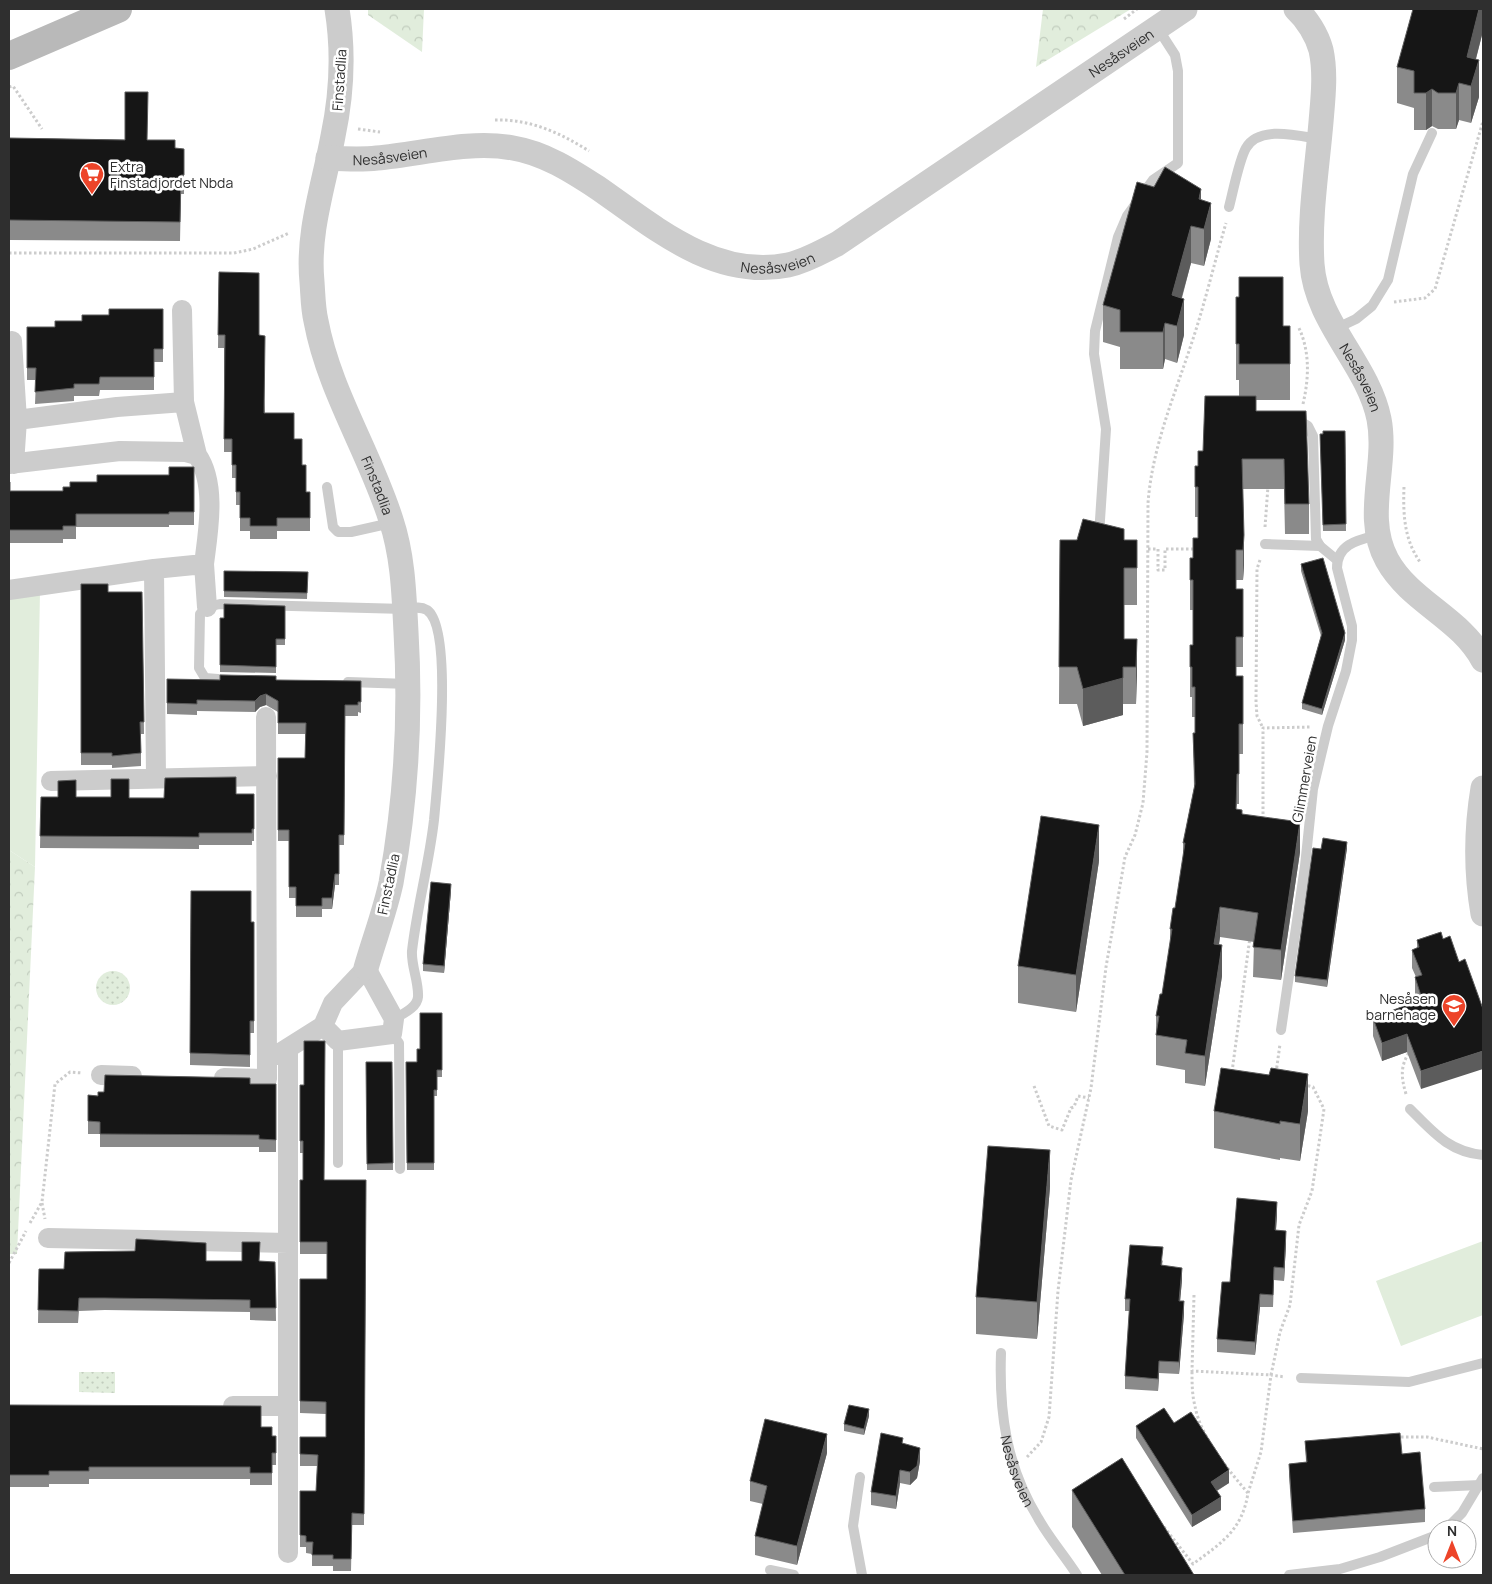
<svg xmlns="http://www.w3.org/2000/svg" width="1492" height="1584" font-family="Manrope,sans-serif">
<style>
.green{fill:#e1eddc}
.forest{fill:url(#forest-crowns)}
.park{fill:url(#park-dots)}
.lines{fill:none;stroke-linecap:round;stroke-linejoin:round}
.path{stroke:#ccc;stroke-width:3;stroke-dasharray:2.5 2.5;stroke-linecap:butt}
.service{stroke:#ccc;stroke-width:10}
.minor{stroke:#ccc;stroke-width:20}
.tertiary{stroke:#ccc;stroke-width:25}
.secondary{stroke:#b9b9b9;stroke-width:28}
.wall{fill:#8a8a8a}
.shaded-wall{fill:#5c5c5c}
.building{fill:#161616;stroke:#5c5c5c}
.labels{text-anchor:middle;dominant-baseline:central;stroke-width:5;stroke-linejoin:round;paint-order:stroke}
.street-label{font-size:14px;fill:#2f2f2f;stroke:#fff}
.poi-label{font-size:14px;fill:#2f2f2f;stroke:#fff;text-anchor:start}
</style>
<defs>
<pattern id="forest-crowns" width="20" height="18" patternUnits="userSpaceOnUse" patternTransform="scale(1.25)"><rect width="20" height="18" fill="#e1eddc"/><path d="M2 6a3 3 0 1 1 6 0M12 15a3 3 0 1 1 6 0" fill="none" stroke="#c1ccbd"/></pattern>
<pattern id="park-dots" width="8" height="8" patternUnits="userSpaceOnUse" patternTransform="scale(1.25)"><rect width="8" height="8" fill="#e1eddc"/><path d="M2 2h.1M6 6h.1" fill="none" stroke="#c1ccbd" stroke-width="1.8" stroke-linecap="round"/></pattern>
</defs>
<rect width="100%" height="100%" fill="#fff"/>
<path class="green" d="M40 591 35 867 9 850V598Z
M1483 1241V1315L1401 1346 1376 1281Z"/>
<path class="forest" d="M368 9H424L422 52 368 15Z
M1043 9H1131L1036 67Z
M9 850 35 867 17 1254H9Z"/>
<path class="park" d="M96 988a17 17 0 1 1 34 0a17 17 0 1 1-34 0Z
M79 1372H115V1393L79 1392Z"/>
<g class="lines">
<path class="path" d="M1124 19 1137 9
M9 87 13 86 42 129
M495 120C531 119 560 133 589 151
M358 129 380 132
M9 253H234L253 249 289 233
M1394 302 1425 298 1435 289 1483 121
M1299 328C1310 352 1309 378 1303 404
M1404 487C1403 514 1404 539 1420 562
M1265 527 1268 486
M1148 549H1158V570H1165V549H1197
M1260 560 1257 569 1256 702 1257 716 1263 728
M1263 819V728L1312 727
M1232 1072 1250 937
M1276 1073 1280 1044
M1034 1086 1049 1126 1062 1130 1071 1108 1074 1107 1078 1096 1089 1098
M1406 1094C1401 1077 1400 1066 1410 1051
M42 1203 45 1219
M30 1223 42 1202 55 1084 70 1072 82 1073
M9 1263 26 1231
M1194 1295 1192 1371 1271 1375 1280 1332 1290 1305 1299 1225 1312 1191 1324 1109 1313 1087 1305 1085
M1396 1437H1427L1483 1449
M1027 1457 1041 1442 1049 1417 1058 1291 1071 1180 1091 1088 1106 967 1125 857 1135 835 1143 803 1147 752 1148 503C1152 449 1173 399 1190 348 1204 307 1214 264 1226 223
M1248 1493 1261 1452 1271 1375 1285 1377
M1164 1527 1193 1564C1221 1543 1242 1531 1248 1493 1229 1471 1200 1436 1195 1406 1192 1395 1192 1383 1192 1371"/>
<g class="service">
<path d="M1229 207C1233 192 1239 160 1246 148 1259 125 1299 136 1319 139"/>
<path d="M1335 329 1356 319 1372 306 1388 280 1413 174 1432 133"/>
<path d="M1295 418 1308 426 1313 436 1316 539 1320 546 1337 560"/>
<path d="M327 487 333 527 338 532H351L391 523"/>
<path d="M1099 535 1106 429 1094 354 1095 331 1118 237 1127 216 1153 180 1178 163V71L1175 55 1157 27"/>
<path d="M1265 544 1320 546"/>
<path d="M231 680 205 678 199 668 200 614 207 607 220 604 405 609C413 608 420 606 427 610 454 628 437 787 434 820 429 864 417 907 412 951 411 966 419 982 418 997 417 1008 402 1014 394 1019"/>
<path d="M348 682 409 684"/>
<path d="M1281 1030 1305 866 1313 789 1328 726 1346 671 1352 640V626L1337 568C1337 544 1358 540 1378 535"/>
<path d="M392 1034 399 1043 400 1169"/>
<path d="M1410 1109C1433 1132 1449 1152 1483 1155"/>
<path d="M338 1163V1041"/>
<path id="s1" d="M1001 1353C999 1412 1006 1466 1038 1518 1049 1538 1065 1556 1077 1575"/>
<path d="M1301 1378 1409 1382 1483 1363"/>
<path d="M860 1477 853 1526 862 1575"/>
<path d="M1434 1487 1480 1485"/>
<path d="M1446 1529 1462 1513 1483 1478"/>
<path d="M770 1570 794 1575"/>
<path d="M1289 1575 1340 1569 1380 1557 1437 1535"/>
</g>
<path class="minor" d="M182 310 184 402 197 455
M12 341 17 420 14 464
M17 420 117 407 184 402
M9 464 120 451 186 452 197 455C217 484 208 532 204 564
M154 569 156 778
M9 590 154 569 204 564 207 607
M51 781 267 776
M366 968 394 1019 392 1034 338 1041 323 1026 333 1003Z
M277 1055 323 1026
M101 1075 132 1076
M224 1078 267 1079 266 717
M48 1238 288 1243V1049
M233 1406H288V1243
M288 1406V1553"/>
<g class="tertiary">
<path id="s2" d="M337 9C344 52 342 93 333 136 324 185 307 232 312 282 313 295 313 309 316 321 329 391 370 453 391 520 403 556 404 594 406 632 411 716 406 800 391 883 385 911 374 940 366 968"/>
<path id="s3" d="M1296 9C1307 19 1317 35 1321 50 1326 73 1323 98 1321 122 1317 169 1309 217 1312 264 1316 323 1368 364 1379 419 1388 465 1363 517 1387 560 1410 602 1461 618 1483 660"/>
<path id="s4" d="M328 158C345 159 361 160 377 158 422 154 469 140 513 148 544 153 572 171 598 188 654 227 715 280 788 265 806 261 821 252 837 244L1185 9"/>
<path d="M1483 788C1476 830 1476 873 1483 914"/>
</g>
<path class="secondary" d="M9 56 118 9"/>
</g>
<path class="wall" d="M1483 9V31L1476 59 1479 97 1471 123 1459 120 1456 129H1438L1432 126 1426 130H1414V108L1397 103V67Z
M9 138 147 140 175 148 184 149V194H181L180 241 9 240Z
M1201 200 1211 239 1204 266 1191 263 1182 298 1184 335 1177 363 1165 359 1163 369H1120V347L1103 342V305Z
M219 272 259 335 265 413 294 439 302 465 306 492H310V531H277V539H250V531H240V505H236V478H232V452H224V348H218Z
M1236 297 1283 326H1290V400H1256V411L1309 504V534H1285L1284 489H1243L1244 565 1243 580H1236V589H1243V667H1236V676H1243V754H1239V804H1237L1236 809 1242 814 1300 852 1281 980 1253 977 1254 942 1220 937 1219 945 1222 976 1205 1086 1185 1083V1070L1156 1065V1016L1162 994 1170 945V929L1175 908 1183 860V843L1194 788 1193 733H1195V717H1192V697H1190V645H1193V610H1190V558H1193L1198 538V517H1195V466H1198L1203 451 1239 396V380H1236Z
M163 309V362H154V390H100L99 396H74V401L35 404 36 380H27V327H55L109 315Z
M1345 431 1346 531H1323L1320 434Z
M194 467V525H169V527H76V539H63V543H9V482L10 491H63L70 487 97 482 169 475Z
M1060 540H1137V605H1124V639H1137L1136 704H1123V715L1083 726 1077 704H1059Z
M1301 564 1345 640 1322 715 1302 709V703L1321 636 1301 571Z
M224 571 308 572 307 599 224 597Z
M81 584 108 592H142L144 734H141V766L112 768V765H81Z
M285 606V645H276V673L220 672V618H224Z
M167 679 361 681V713L358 712V716H345L344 845H339V885H335L332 909H322V917H296V898H289V841H278V758H305V734H278V712L266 705 260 707 255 712 197 711V715L167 714Z
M236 794H254V841H252V845H199V849L40 848 41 797 164 798Z
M1347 848 1327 987 1295 982V976L1321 849Z
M1099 861 1076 1012 1018 1003V966Z
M451 890 444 973 423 971V964Z
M191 891 251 922H254V1033H250V1067L190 1065Z
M1441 932 1421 1089 1407 1052 1382 1061 1373 1036V1018L1417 1001 1415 996V977H1416L1412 968V950L1417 948V940Z
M442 1013V1077H437V1096H434V1170H407L406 1062H417L420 1049Z
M366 1062H392L393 1170H367Z
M250 1084H276V1152H259V1147H100V1134H88V1095L98 1096 104 1092Z
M300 1085 324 1180H366L364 1525H352L351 1571H333V1566H312V1554L306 1553V1547H300V1491H316L317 1466H300V1437H326V1414L300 1413V1279H327V1254H300V1180H303V1153H300Z
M1214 1111H1308L1300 1161 1280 1158V1160L1214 1148Z
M1050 1187 1037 1339 976 1334V1297Z
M1277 1215 1276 1230 1286 1243 1284 1281 1274 1280 1273 1307H1260L1255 1355 1217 1352V1339Z
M1163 1260 1162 1265 1182 1280 1180 1301 1184 1314 1179 1374 1159 1373 1158 1391 1125 1389V1376L1130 1311H1125V1299Z
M206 1261 275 1262 276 1321 250 1320V1312L105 1310 79 1311 78 1323H38L39 1269H64Z
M9 1405 261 1427 272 1436H276V1465H272V1485H250V1479H89V1484H49V1487H9V1492Z
M869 1416 864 1435 844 1431V1424Z
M1174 1423 1229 1483 1217 1491 1221 1510 1192 1527 1136 1438V1426Z
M1305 1441 1402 1454 1425 1509V1522L1293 1533 1289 1476V1464L1306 1462Z
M903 1444 920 1461 917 1478 910 1485 900 1483 896 1509 871 1505V1492Z
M827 1453 797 1565 755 1555V1536L763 1504 750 1501V1481Z
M1072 1490 1194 1575H1102L1072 1527Z"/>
<path class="shaded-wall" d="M1479 9H1483V31L1469 85 1467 57Z
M1479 60V97L1471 123V86Z
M1459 83V120L1456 129V93Z
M1432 89V126L1426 130V93Z
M1201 189V226L1199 199Z
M1211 203V239L1204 266V229Z
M1191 226V263L1174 325 1172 295Z
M1184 299V335L1177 363V326Z
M1165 323V359L1163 369V332Z
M1244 535V565L1243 580V550Z
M1345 633V640L1322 715V709Z
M1137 639V676L1136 704V667Z
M1123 667V715L1083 726V689Z
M266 694V705L260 707 255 712V701L260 696Z
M1300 822V852L1281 980V950Z
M1099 825V861L1076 1012V975Z
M1347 842V848L1327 987V980Z
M335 874V885L332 909V898Z
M451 884V890L444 973V966Z
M1220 907V937L1214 974V944Z
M1222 945V976L1205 1086V1056Z
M1407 1034V1052L1382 1061V1043Z
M1483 1051V1069L1421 1089V1071Z
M1308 1074V1111L1300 1161V1124Z
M1050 1150V1187L1037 1339V1302Z
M1277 1202V1215L1275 1243V1230Z
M1286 1231V1243L1284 1281V1268Z
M1182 1268V1280L1179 1313V1301Z
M1260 1294V1307L1255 1355V1342Z
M1184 1301V1314L1179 1374V1362Z
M1159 1361V1373L1158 1391V1379Z
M869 1409V1416L864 1435V1429Z
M827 1434V1453L797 1565V1546Z
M920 1448V1461L917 1478 910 1485V1472Z
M900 1470V1483L896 1509V1496Z
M1229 1470V1483L1211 1494V1482Z
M1221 1497V1510L1192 1527V1515Z"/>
<path class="building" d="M1413 9H1479L1467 57 1479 60 1471 86 1459 83 1456 93H1438L1432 89 1426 93H1414V71L1397 67Z
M125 92H148L147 140H175V148L184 149V175H181L180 222 9 220V138L125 140Z
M1165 167 1201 189 1199 199 1211 203 1204 229 1191 226 1172 295 1184 299 1177 326 1165 323 1163 332H1120V310L1103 305 1137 182 1154 187Z
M219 272 259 273V335L265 336 264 413H294V439H302V465H306V492H310V518H277V526H250V518H240V492H236V465H232V439H224L225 335H218Z
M1239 277H1283V326H1290V364H1239V344H1236V297H1239Z
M109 309H163V349H154V377H100L99 384H74V388L35 392 36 368H27V327H55V321H82V315H109Z
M1205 396H1256V411H1306L1309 504H1285L1284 459H1242L1244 535 1243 550H1236V589H1243V637H1236V676H1243V724H1239V774H1237L1236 809 1242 810V814L1300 822 1281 950 1253 947 1258 913 1220 907 1214 944 1222 945 1205 1056 1185 1053 1187 1040 1156 1035 1159 1016H1156L1160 994H1162L1172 929H1170L1173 908H1175L1185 843H1183L1195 784 1193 733H1195V687H1192V667H1190V645H1193V580H1190V558H1193V538H1198V487H1195V466H1198V451H1203Z
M1323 431H1345L1346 524 1323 525 1320 434H1323Z
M169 467H194V512H169V514H76V526H63V530H9V482H10V491H63V487H70V482H97V475H169Z
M1083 519 1124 529V540H1137V568H1124V639H1137L1136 667H1123V678L1083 689 1077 667H1059L1060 540H1077Z
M1323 558 1345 633 1322 709 1302 703 1322 633 1301 564Z
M224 571 308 572 307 593 224 591Z
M81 584H108V592H142L144 722H140L141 753 112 756V753H81Z
M224 604 285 606V639H276V667L220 665V618H224Z
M220 675 276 676V680L361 681V702H358V705H345L344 835H339V874H335L332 898H322V906H296V887H289V830H278V758H305L306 723H278V701L266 694 260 696 255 701 197 700V704L167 703V679L220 680Z
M236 777V794H254V829H252V833H199V837L40 836 41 797H58V781L76 780V797H111V779H129V798H164L165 778Z
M1041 816 1099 825 1076 975 1018 966Z
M1323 838 1347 842 1327 980 1295 976 1313 848 1321 849Z
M431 882 451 884 444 966 423 964Z
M191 891H251V922H254V1021H250V1055L190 1053Z
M1441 932 1443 939 1450 936 1459 962 1465 959 1483 1009V1051L1421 1071 1407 1034 1382 1043 1373 1018 1422 999 1415 977 1422 975 1412 950 1419 947 1417 940Z
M420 1013H442V1070H437V1090H434V1163H407L406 1062H417V1049H420Z
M304 1041H325L324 1180H366L364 1514 352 1513 351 1559H333V1555H312L313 1542H306V1536L300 1535V1491H316L318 1455 300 1454V1437H326V1402L300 1401V1279H327V1242H300V1180H303V1141H300V1085H304Z
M366 1062H392L393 1163 367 1164Z
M1221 1068 1269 1075 1271 1068 1308 1074 1300 1124 1280 1121V1124L1214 1111Z
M105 1075 250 1078V1084H276V1140L259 1139V1135L100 1134V1122L88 1121V1095L98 1096V1092H104Z
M988 1146 1050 1150 1037 1302 976 1297Z
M1237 1198 1277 1202 1275 1230 1286 1231 1284 1268 1274 1267 1273 1295 1260 1294 1255 1342 1217 1339 1222 1282H1230Z
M136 1239 206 1243V1261H242V1242H260L259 1261 275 1262 276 1308H250V1300L105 1298H79L78 1311 38 1310 39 1269H64L65 1252 135 1251Z
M1130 1245 1163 1247 1161 1265 1182 1268 1179 1301H1184L1179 1362 1159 1361 1158 1379 1125 1376 1130 1299H1125Z
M9 1405 261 1406V1427H272V1436H276V1453H272V1473H250V1467H89V1471H49V1475H9V1480Z
M849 1405 869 1409 864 1429 844 1424Z
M1164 1408 1174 1423 1191 1412 1229 1470 1211 1482 1221 1497 1192 1515 1136 1426Z
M765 1419 827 1434 797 1546 755 1536 767 1486 750 1481Z
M881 1433 903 1438 902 1443 920 1448 917 1466 910 1472 900 1470 896 1496 871 1492Z
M1400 1433 1402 1454 1420 1452 1425 1509 1293 1521 1289 1464 1307 1462 1305 1441Z
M1122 1458 1194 1575H1125L1072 1490Z"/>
<defs>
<g id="supermarket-pin" transform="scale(1.25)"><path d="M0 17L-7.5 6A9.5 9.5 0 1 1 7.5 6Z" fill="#ed4429" stroke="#fff"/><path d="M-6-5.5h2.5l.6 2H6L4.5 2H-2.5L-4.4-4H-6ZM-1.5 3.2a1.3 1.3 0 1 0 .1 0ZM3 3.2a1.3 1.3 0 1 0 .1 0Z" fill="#fff"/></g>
<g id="school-pin" transform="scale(1.25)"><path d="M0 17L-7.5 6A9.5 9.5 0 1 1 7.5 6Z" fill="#ed4429" stroke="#fff"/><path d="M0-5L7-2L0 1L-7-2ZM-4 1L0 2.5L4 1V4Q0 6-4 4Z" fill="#fff"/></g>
</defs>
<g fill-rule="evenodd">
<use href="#supermarket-pin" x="92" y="174"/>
<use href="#school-pin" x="1454" y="1006"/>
</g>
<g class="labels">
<g class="street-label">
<text stroke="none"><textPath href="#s4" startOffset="888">Nesåsveien</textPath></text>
<text transform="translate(339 80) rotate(-86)">Finstadlia</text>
<text stroke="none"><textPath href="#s4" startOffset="62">Nesåsveien</textPath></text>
<text stroke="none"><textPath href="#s4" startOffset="482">Nesåsveien</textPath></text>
<text stroke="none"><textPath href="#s3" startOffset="388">Nesåsveien</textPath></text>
<text stroke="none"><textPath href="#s2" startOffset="491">Finstadlia</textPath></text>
<text transform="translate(1304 779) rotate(-80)">Glimmerveien</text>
<text transform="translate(388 884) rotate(-78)">Finstadlia</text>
<text stroke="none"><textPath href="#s1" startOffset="120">Nesåsveien</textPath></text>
</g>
<g class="poi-label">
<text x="110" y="166">Extra<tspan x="110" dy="16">Finstadjordet Nbda</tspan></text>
<text x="1436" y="998" text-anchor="end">Nesåsen<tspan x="1436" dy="16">barnehage</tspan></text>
</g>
</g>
<rect width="1492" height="1584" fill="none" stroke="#2f2f2f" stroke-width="20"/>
<g transform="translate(1452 1544)"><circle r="24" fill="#ffffff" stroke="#acacac"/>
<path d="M0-4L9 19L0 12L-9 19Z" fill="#ed4429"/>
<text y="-8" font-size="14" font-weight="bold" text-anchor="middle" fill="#2f2f2f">N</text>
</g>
</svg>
